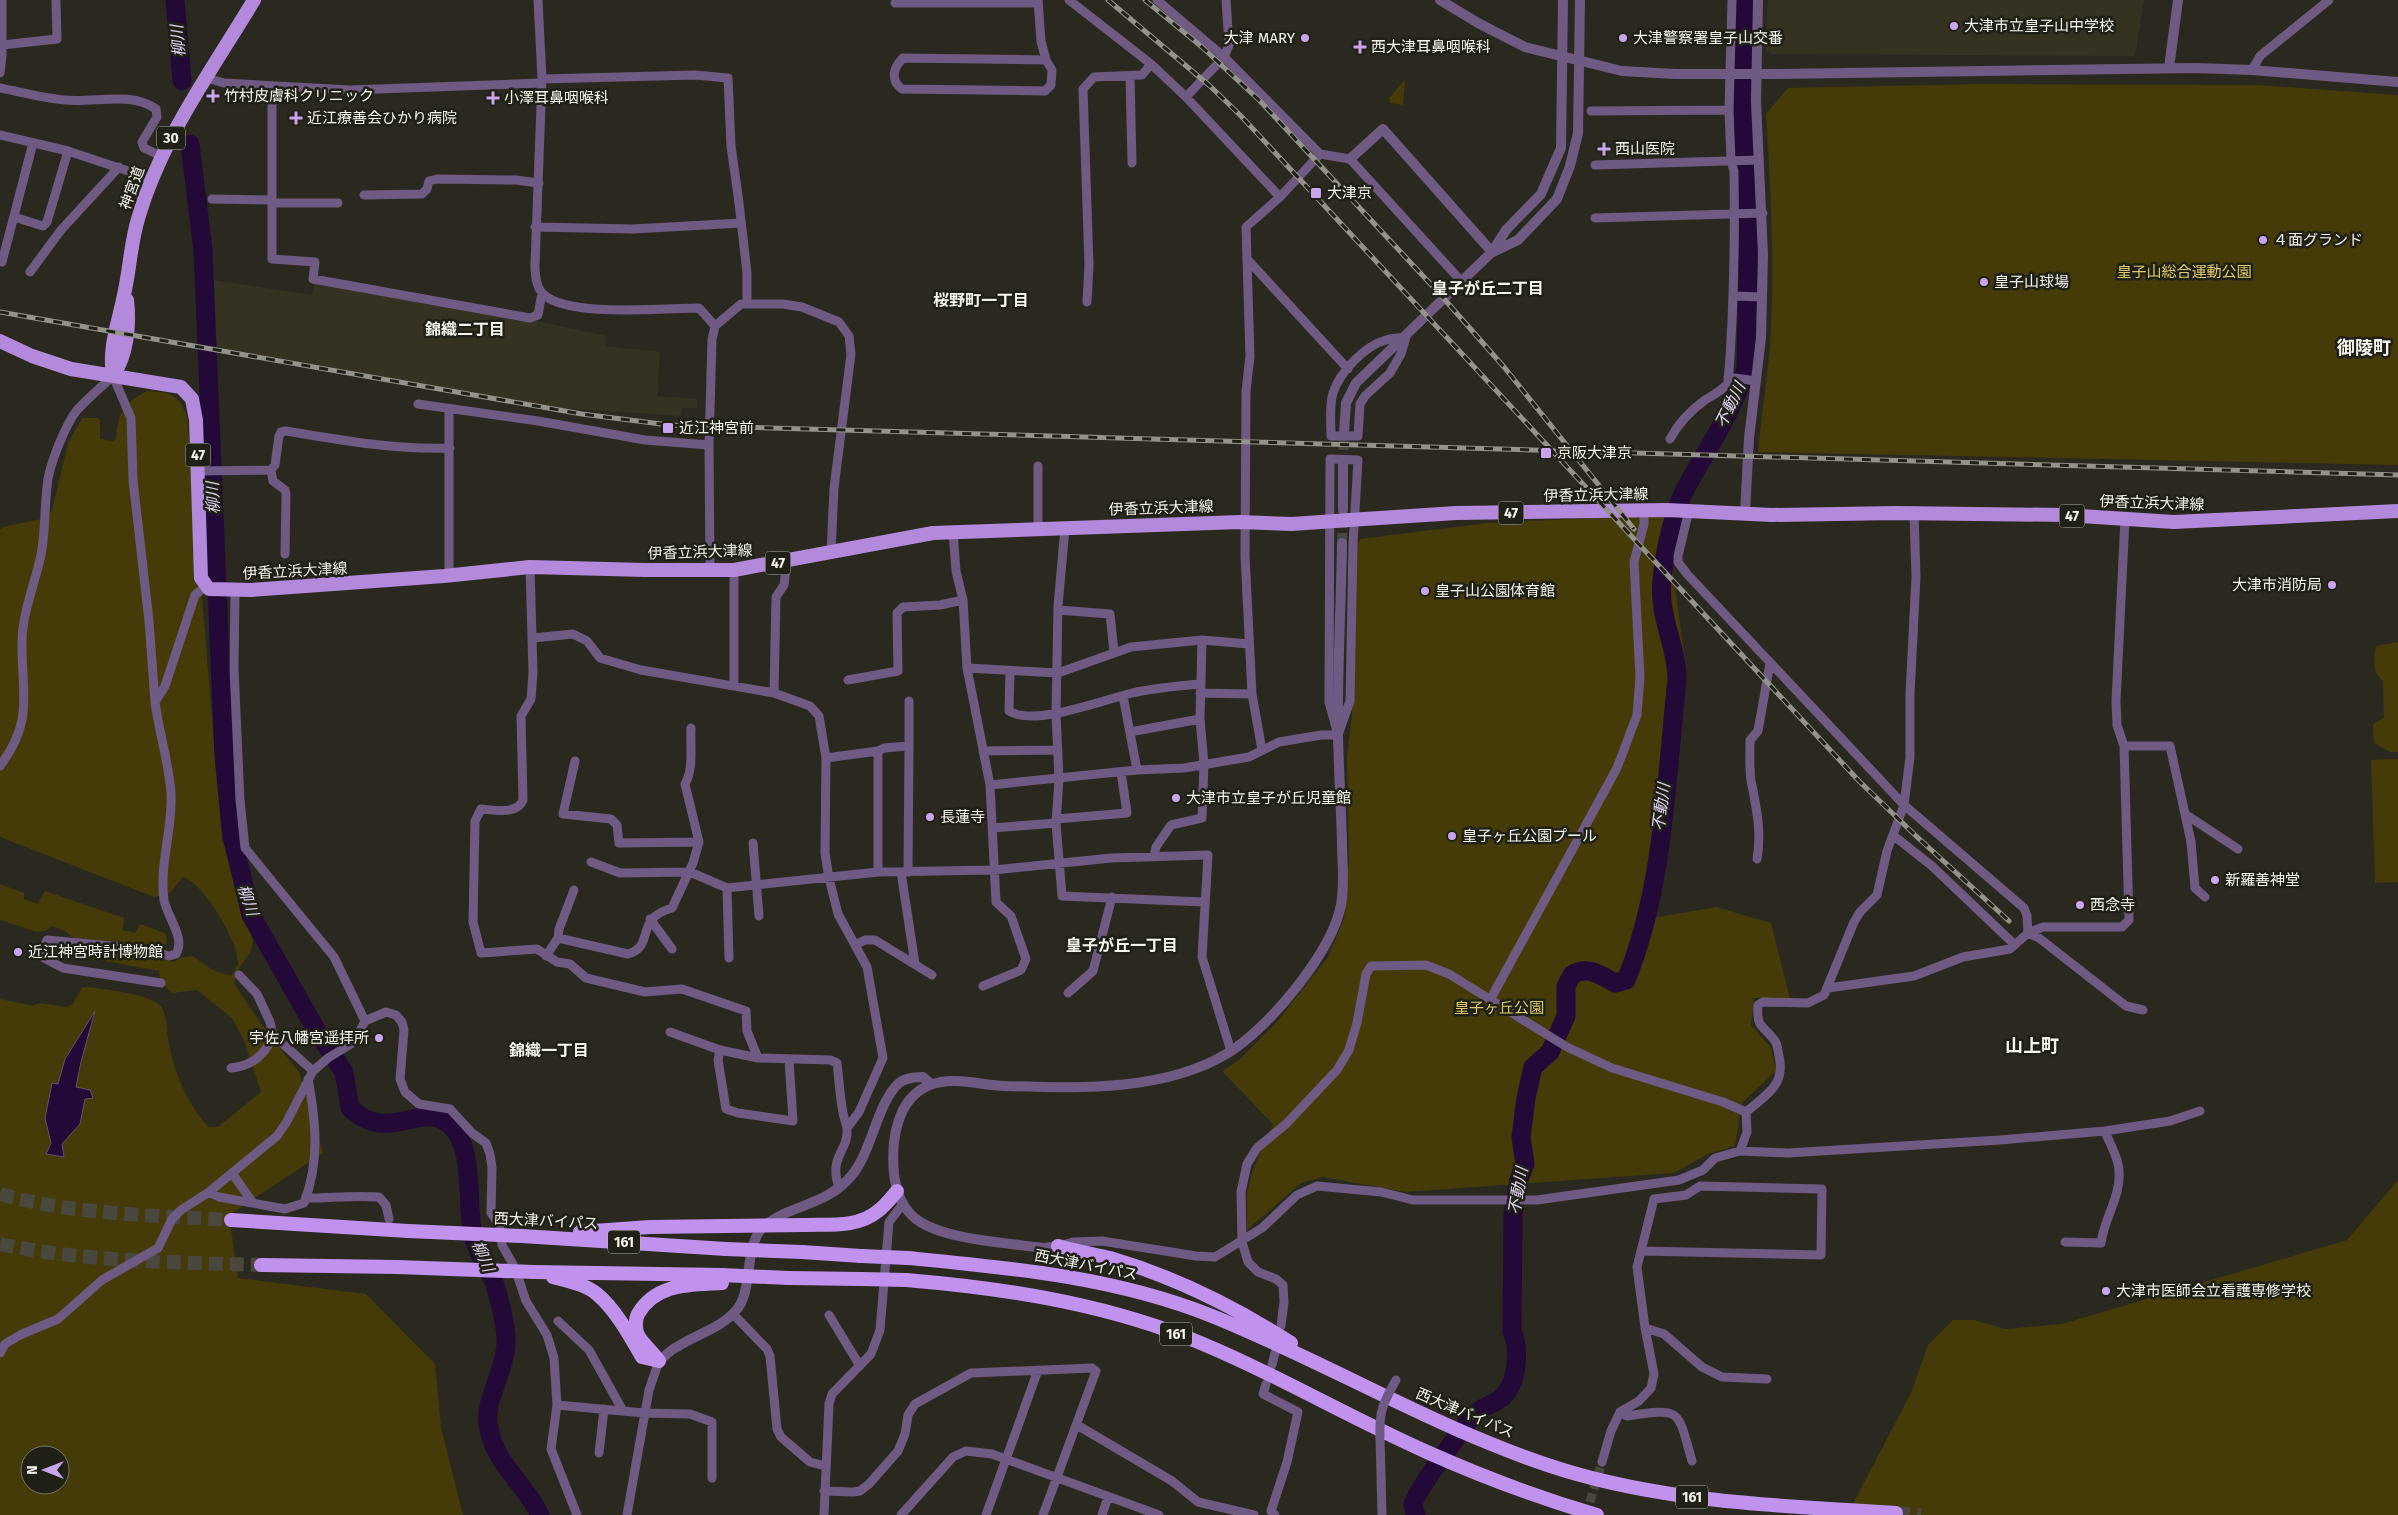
<svg xmlns="http://www.w3.org/2000/svg" width="2398" height="1515" font-family="'Fira Sans','Noto Sans JP',sans-serif">
<style>
.built{fill:#353222}
.green{fill:#443b08;fill-rule:evenodd}
.water{fill:#230938;stroke:#62506e}
.lines{fill:none;stroke-linecap:round;stroke-linejoin:round}
.river{stroke:#230938;stroke-width:19}
.minor-tunnel{stroke:#49473e;stroke-width:9;stroke-dasharray:9 4.5;stroke-linecap:butt}
.tertiary-tunnel{stroke:#49473e;stroke-width:10;stroke-dasharray:10 5;stroke-linecap:butt}
.trunk-tunnel{stroke:#49473e;stroke-width:14;stroke-dasharray:14 7;stroke-linecap:butt}
.minor{stroke:#6e5a82;stroke-width:9}
.tertiary{stroke:#6e5a82;stroke-width:10}
.primary{stroke:#b289db;stroke-width:14}
.trunk{stroke:#c092ed;stroke-width:14}
.rail-casing{stroke:#94928a;stroke-width:5}
.rail{stroke:#212016;stroke-width:3;stroke-dasharray:9;stroke-linecap:butt}
.minor-bridge{stroke:#6e5a82;stroke-width:9}
.primary-bridge{stroke:#b289db;stroke-width:14}
.trunk-bridge{stroke:#c092ed;stroke-width:14}
.poi-dot{fill:#c9a5ee;stroke:#212016;stroke-width:2}
.labels{text-anchor:middle;dominant-baseline:central;stroke-width:5;stroke-linejoin:round;paint-order:stroke}
.shield{fill:#212016;stroke:#b5b4ac;stroke-width:1}
.shield-label{font-size:14px;font-weight:bold;fill:#f5f4ed}
.poi-label{font-size:15px;fill:#f5f4ed;stroke:#212016;text-anchor:start}
.street-label{font-size:15px;fill:#f5f4ed;stroke:#212016}
.park-label{font-size:15px;fill:#ddcb6d;stroke:#212016}
.water-label{font-size:16px;font-style:italic;fill:#e4d4f5;stroke:#212016}
.neighbourhood-label{font-size:16px;font-weight:bold;fill:#f5f4ed;stroke:#212016}
.quarter-label{font-size:18px;font-weight:bold;fill:#f5f4ed;stroke:#212016}
</style>
<rect width="100%" height="100%" fill="#2b291f"/>
<path class="built" d="M1768 0H2144L2135 56 1771 54 1766 51Z
M212 280 312 295 314 283 528 321H537L606 336 605 346 660 352 657 396 697 399V408H682L681 416 562 408 216 347Z"/>
<path class="green" d="M1405 80 1403 105 1390 103 1389 98Z
M1980 84 2258 85 2398 95V465L1758 452C1761 417 1767 381 1770 346 1775 268 1771 191 1766 114L1788 88Z
M147 391C171 393 178 393 187 417L222 839 253 941C252 958 233 968 235 985L261 1024 299 1072 323 1153 229 1215 238 1278 366 1294 435 1364 441 1427 463 1515H0V999L33 1006 39 1003 66 1007 72 1005 82 988 86 987C104 989 141 993 157 1003 167 1009 166 1026 168 1038 172 1068 187 1105 209 1127H218L261 1092 244 1040 232 1018 197 990 172 993 160 981 159 971 73 955 67 959H59L52 954 56 948 62 947 146 954 173 962 183 957 193 956C205 965 217 975 232 975 234 971 237 968 238 964 240 944 203 882 183 877L170 893 154 897 0 837V530L3 527 41 519 52 511 68 443 82 418H98L100 420V439L113 441 116 439C118 412 123 404 147 391ZM30 1455H60V1485H30Z
M1681 514 1671 558 1685 659 1652 918 1716 907 1771 923 1790 998H1754L1751 1025 1771 1048 1776 1071 1742 1103 1735 1146 1708 1154 1674 1173 1405 1192 1323 1177 1301 1183 1247 1230V1194L1253 1169 1273 1124 1222 1071 1239 1060 1276 1023 1328 957 1344 919 1349 859 1347 757 1352 716 1357 544 1360 539 1487 523Z
M2398 642V752H2390L2374 743 2373 724 2384 718 2383 681C2371 671 2374 660 2376 646Z
M2398 759V882L2375 883 2371 760Z
M0 884 24 893V899L38 904 45 891 124 918 123 930 135 933 140 924 165 933 167 940 165 945 159 947 147 944 73 938 65 931 52 926 46 931 37 932 0 920Z
M2398 1180V1515H1847L1911 1393 1928 1345 1953 1320H1974L2005 1329 2062 1324 2347 1240Z"/>
<path class="water" d="M95 1011 81 1062 76 1087 90 1090 93 1098 85 1099 80 1124 62 1144 64 1157 46 1154 51 1143 45 1118 52 1083 58 1084 65 1059Z"/>
<g class="lines">
<path class="river" d="M175 0 182 81
M190 144 203 250 224 756 232 836 251 915 318 1033 344 1072 350 1108C390 1146 421 1098 451 1126 476 1149 465 1208 474 1239 478 1252 486 1265 492 1277 498 1292 506 1324 506 1340 507 1367 484 1401 488 1424 494 1464 524 1482 540 1515
M1416 1515C1414 1511 1413 1508 1413 1504 1416 1491 1463 1428 1474 1415 1481 1407 1492 1405 1500 1399 1518 1386 1520 1349 1512 1331L1513 1214 1519 1179 1525 1164 1521 1137 1526 1098 1533 1067 1550 1052 1566 1016V986L1572 975C1587 965 1601 975 1615 983L1626 980C1664 888 1666 779 1677 680 1677 644 1658 618 1662 579 1665 550 1671 521 1683 494 1704 452 1733 414 1746 368L1749 225 1741 101 1745 0"/>
<path class="minor-tunnel" d="M1586 1515 1602 1462"/>
<path class="tertiary-tunnel" d="M1343 465 1344 433
M1342 543 1343 514"/>
<path class="trunk-tunnel" d="M0 1194C74 1215 154 1215 231 1220
M0 1244C86 1262 173 1262 261 1265
M1896 1513 1921 1515"/>
<path class="minor" d="M538 0 542 79 535 265C535 274 536 287 543 294 568 318 664 308 699 308L715 326
M1038 0 1041 41 1046 60 903 58C893 68 890 80 902 89L1045 91 1051 85 1052 70 1046 60
M1069 0 1151 64 1186 97 1280 197
M1157 0 1224 57 1320 154 1350 159 1462 282
M895 3H1038
M2 45 57 39 56 0
M2252 70 2260 56 2329 0
M0 73 2 56V0
M1130 76 1132 163
M207 78 224 83 350 90 542 83
M542 79 695 75 728 78 731 146 739 203 747 273V304
M272 86V259L315 262 313 279 530 318 538 315 542 293
M0 88C21 92 43 98 65 100 94 103 131 91 156 109L157 117 142 142 144 148 161 156
M1186 97 1224 57 1229 45 1226 0
M1729 110 1732 0
M1591 111 1729 110 1731 161 1734 171C1735 242 1734 312 1728 383 1722 391 1713 395 1705 400 1691 410 1678 424 1670 439
M0 135 68 151 152 179
M1595 165 1759 160
M364 195 422 194 427 189 429 181 437 179 516 180 539 183
M212 199 272 200
M272 203H338
M14 217 43 226 47 222 68 151
M1595 218 1763 213
M535 227 633 229 741 223
M1247 259 1348 369
M2 262 33 143
M30 272 61 230 119 167
M1734 296 1762 297
M1087 302 1089 265 1083 89 1094 77 1142 75 1151 64
M1406 337 1401 354 1390 373 1365 396 1360 404 1358 436H1331C1331 422 1329 407 1333 393 1340 372 1364 346 1386 340 1392 338 1399 338 1406 337Z
M1728 377 1756 381
M418 404 538 421 645 440 709 445
M1330 459 1358 460 1353 544 1350 701 1338 735 1329 702Z
M1038 466V529
M271 470 273 481 285 490 286 494 285 554
M198 471 271 470 275 465 279 436 281 432 286 431C340 440 395 450 450 448
M1689 510 1678 556V562L1687 574 1904 805 2024 908 2027 916 2028 933 2039 938 2126 1006 2143 1010
M1065 528 1058 606 1056 714 1059 779 1056 823 1062 896 1204 902
M953 532 956 571 963 600 967 668 990 785 996 902 1011 916 1026 959 1021 970 983 986
M530 567 533 673 531 699 521 716 523 800C517 815 495 810 481 809L475 821 473 922 481 953 537 949 557 962 570 964 586 978 645 992 682 989 746 1011 747 1031 758 1058 830 1060 837 1063C839 1080 840 1097 843 1113 844 1118 846 1123 847 1128 849 1152 828 1155 839 1188
M710 570 709 445 712 340 715 326 741 304H783L802 307 839 322 849 336 851 354 834 488 831 553
M734 570V686
M449 576V409
M235 591 234 669 240 800 245 848 334 957 365 1021
M1058 610 1110 614 1114 652
M533 638 573 634 587 641 600 658 641 670 774 693 810 706 819 716 826 758 825 853 829 878 838 914 867 967 883 1058 859 1112 847 1128
M967 668 1058 673 1131 647 1202 640 1249 644
M1010 671 1009 711C1034 727 1103 700 1132 693 1154 688 1177 686 1200 684
M848 680 898 671 897 613 903 607 940 605 963 600
M774 693 776 597 784 585 787 561
M1200 693 1252 694
M1123 696 1137 770
M909 701V746
M1130 732 1200 719
M2124 746H2170L2185 814 2238 849
M1262 750 1252 694 1245 556 1246 391 1250 356 1246 227 1280 197 1320 154
M878 751V872
M983 751 1058 750
M826 758 878 751 884 748 909 746 908 872
M575 761 563 814 611 819 617 825 619 843 699 842
M0 766C35 719 21 693 22 640 23 611 35 583 41 555 46 530 44 504 48 479 51 461 66 424 77 410 88 398 101 387 113 376L131 418 133 480 149 621 155 702
M990 785 1137 770 1184 768 1249 757 1279 742 1321 735H1338
M2185 814 2191 842 2195 888 2205 897
M1056 819 1127 813 1121 772
M992 828 1056 823
M1894 836 1932 866 2015 945
M753 843 759 916
M1154 856 1156 847 1171 825 1202 818 1204 764 1200 719 1202 640
M1757 859C1762 831 1756 807 1751 780 1749 767 1750 753 1750 740L1758 731 1770 663
M591 862 620 873 690 872 727 888 878 872 994 870 1111 858 1208 855 1202 957 1231 1051
M901 872 915 964
M727 888 729 958
M650 919 672 949
M558 938 559 929 574 890
M855 945 865 940H875L932 975
M546 956 558 938 628 954C656 946 633 919 672 908L693 863 699 842 685 784C694 769 690 745 691 728
M239 975 257 994 270 1022 273 1035 313 1071
M161 983 63 968 44 958 42 951 47 940 144 949 169 956 176 954C186 938 167 917 164 900 159 864 173 829 171 793 169 764 159 732 155 702L165 686 195 595 205 587
M1828 988 1914 976 1963 957 2010 949 2028 933 2043 927H2122L2129 920 2124 746 2117 725 2116 701 2125 519
M1068 993 1093 971 1112 897
M1490 1000 1617 768 1637 715 1640 677 1634 562 1644 524V510
M670 1032 720 1050 758 1058
M720 1050 718 1060 726 1109 738 1113 793 1121 789 1059
M231 1068C253 1066 266 1054 273 1035
M1740 1151 1747 1132 1746 1112C1766 1095 1786 1085 1779 1056 1778 1052 1778 1045 1775 1041 1764 1025 1756 1029 1758 1005L1763 1002 1808 1003 1824 995 1854 922 1860 912 1877 895 1887 851 1904 805 1910 757V694L1916 577 1914 513
M232 1173 253 1203
M209 1192 219 1197 285 1209 304 1203C320 1161 316 1122 308 1079
M306 1198C331 1198 354 1195 379 1197L386 1205 389 1219
M2065 1242 2101 1243C2104 1218 2121 1197 2119 1171 2119 1158 2109 1143 2105 1131
M1060 1246 1073 1242 1102 1241 1196 1256 1215 1257 1262 1228 1297 1195 1317 1186 1381 1192 1413 1200H1537L1679 1180 1703 1170 1715 1158 1740 1151 1788 1153 2000 1140 2105 1131 2170 1121 2200 1111
M733 1314 767 1349 770 1356 777 1429 781 1437 810 1462 825 1466
M829 1315 860 1366
M558 1321 589 1350 623 1411
M1281 1326 1284 1302 1283 1285 1276 1279 1258 1272 1248 1262 1242 1242 1241 1192 1247 1164 1257 1148 1286 1124 1337 1070 1349 1050 1357 1023 1366 974 1371 966 1426 965 1449 974 1567 1047 1612 1068 1723 1102 1746 1112
M1645 1328 1664 1334 1702 1367 1722 1377 1767 1379
M0 1353 5 1344 20 1335 58 1319 102 1280 158 1248 172 1219 181 1210 209 1192 277 1136 286 1123 313 1071 328 1058 354 1042 365 1021 386 1012 396 1015 402 1022 404 1030 400 1079 405 1092 419 1104 450 1109 472 1133 486 1143 490 1154 492 1167 491 1213 500 1226 502 1245 515 1268 526 1301 547 1335 554 1358 557 1405 644 1413 690 1414 712 1422V1478
M1272 1365 1275 1353
M1266 1384 1263 1394 1298 1412 1287 1462 1271 1511 1275 1515
M557 1405 551 1449 577 1515
M1620 1412 1627 1416C1682 1408 1677 1408 1692 1461
M1077 1425 1172 1481 1198 1502 1254 1515
M1380 1437 1382 1515
M599 1453 604 1409
M1602 1462 1611 1431 1620 1412 1639 1401 1651 1388 1654 1374 1645 1328 1637 1267 1654 1199 1686 1195 1700 1186 1822 1189 1821 1255 1641 1251
M824 1491 853 1492 860 1491 869 1484 898 1451 905 1434 908 1415 915 1404 971 1373 1092 1368 1096 1371 1043 1515
M627 1515 649 1390 659 1361
M824 1515 829 1404 832 1394 871 1354 880 1330 889 1222 903 1204
M901 1515 953 1457 966 1451 992 1454 1159 1515
M986 1515 1038 1370
M1102 1515 1108 1497"/>
<path class="tertiary" d="M1440 0 1478 23 1525 47 1622 71 1675 74H1778L2196 68 2252 70 2398 82
M2169 68 2178 0
M1350 159 1383 129 1492 252
M1493 252 1518 240 1557 199 1570 166 1578 133 1580 0
M1344 433 1346 403 1356 383 1492 252 1506 230 1541 194 1561 148 1563 0
M1343 510V465
M1745 513 1749 438 1761 338 1763 255 1756 101 1758 0
M1058 1246 1044 1248C1009 1243 943 1240 916 1219 902 1208 896 1191 894 1174 891 1142 896 1098 930 1085 953 1076 981 1085 1004 1086 1077 1088 1164 1092 1228 1053 1269 1028 1332 952 1341 905 1345 884 1342 862 1342 842 1341 807 1339 773 1338 738 1337 674 1341 608 1342 543
M659 1361C665 1356 670 1350 677 1347 696 1334 723 1328 738 1308 753 1288 744 1244 764 1226 791 1204 827 1206 852 1175 872 1151 877 1104 898 1084 904 1078 914 1077 923 1077L931 1084"/>
<path class="primary" d="M0 341 32 356 71 369 181 387 192 399 196 420 201 578 209 589 252 590 444 576 530 567 645 570H734L933 533 1240 522 1292 524 1335 521
M113 376C108 345 120 319 125 290 130 266 131 242 138 219 161 139 212 70 254 0
M113 376C127 355 130 326 127 300
M1349 520 1456 513 1667 510 1772 515 1896 513 2065 515 2174 522 2398 511"/>
<path class="trunk" d="M231 1220 408 1231
M804 1225C828 1224 858 1228 878 1211 885 1206 891 1198 897 1191
M580 1232 650 1227 726 1226
M522 1236 726 1249
M1058 1246C1075 1251 1093 1254 1110 1258 1175 1277 1235 1307 1291 1343
M802 1252 861 1256
M908 1258C1012 1268 1115 1277 1212 1316 1331 1364 1441 1432 1563 1470 1671 1503 1785 1506 1896 1513
M261 1265 397 1267
M534 1272 722 1275
M553 1277C567 1281 585 1284 597 1294 616 1310 630 1336 642 1357L659 1361
M788 1278 861 1279
M906 1280C1001 1288 1096 1302 1186 1337 1269 1370 1346 1416 1427 1452 1483 1477 1539 1498 1597 1515
M659 1361C653 1352 644 1345 639 1337 635 1331 635 1320 638 1314 656 1283 690 1285 722 1283"/>
<g class="rail-casing">
<path id="rail" d="M1108 0 1210 86 1241 116 1859 781 1915 835 2009 921
M1145 0 1202 47 1260 101 1438 292 1504 367 1634 529
M0 312 582 414 669 425 2398 475"/>
</g>
<use href="#rail" class="rail"/>
<path class="minor-bridge" d="M1380 1437C1379 1411 1383 1403 1396 1380"/>
<path class="primary-bridge" d="M1335 521 1349 520"/>
<path class="trunk-bridge" d="M726 1226 804 1225
M408 1231 522 1236
M726 1249 802 1252
M861 1256 908 1258
M397 1267 534 1272
M722 1275 788 1278
M861 1279 906 1280"/>
</g>
<g class="poi-dot">
<circle cx="1954" cy="26" r="5"/>
<circle cx="1305" cy="38" r="5"/>
<circle cx="1623" cy="38" r="5"/>
<path d="M1357.5 39.5h5v5h5v5h-5v5h-5v-5h-5v-5h5z"/>
<path d="M210.5 88.5h5v5h5v5h-5v5h-5v-5h-5v-5h5z"/>
<path d="M490.5 90.5h5v5h5v5h-5v5h-5v-5h-5v-5h5z"/>
<path d="M293.5 110.5h5v5h5v5h-5v5h-5v-5h-5v-5h5z"/>
<path d="M1601.5 141.5h5v5h5v5h-5v5h-5v-5h-5v-5h5z"/>
<rect x="1310" y="187" width="12" height="12" rx="2.5"/>
<circle cx="2263" cy="240" r="5"/>
<circle cx="1984" cy="282" r="5"/>
<rect x="662" y="422" width="12" height="12" rx="2.5"/>
<rect x="1540" y="447" width="12" height="12" rx="2.5"/>
<circle cx="2332" cy="585" r="5"/>
<circle cx="1425" cy="591" r="5"/>
<circle cx="1176" cy="798" r="5"/>
<circle cx="930" cy="817" r="5"/>
<circle cx="1452" cy="836" r="5"/>
<circle cx="2215" cy="880" r="5"/>
<circle cx="2080" cy="905" r="5"/>
<circle cx="18" cy="952" r="5"/>
<circle cx="379" cy="1038" r="5"/>
<circle cx="2106" cy="1291" r="5"/>
</g>
<g class="labels">
<g class="shield">
<rect x="157" y="126.5" width="28" height="23" rx="4"/>
<rect x="185.5" y="443.5" width="25" height="23" rx="4"/>
<rect x="1498.5" y="501.5" width="25" height="23" rx="4"/>
<rect x="2059.5" y="504.5" width="25" height="23" rx="4"/>
<rect x="765.5" y="551.5" width="25" height="23" rx="4"/>
<rect x="608" y="1230.5" width="32" height="23" rx="4"/>
<rect x="1160" y="1322.5" width="32" height="23" rx="4"/>
<rect x="1676" y="1485.5" width="32" height="23" rx="4"/>
</g>
<g class="shield-label">
<text x="171" y="138">30</text>
<text x="198" y="455">47</text>
<text x="1511" y="513">47</text>
<text x="2072" y="516">47</text>
<text x="778" y="563">47</text>
<text x="624" y="1242">161</text>
<text x="1176" y="1334">161</text>
<text x="1692" y="1497">161</text>
</g>
<g class="poi-label">
<text x="1964" y="26">大津市立皇子山中学校</text>
<text x="1295" y="38" text-anchor="end">大津 MARY</text>
<text x="1633" y="38">大津警察署皇子山交番</text>
<text x="1371" y="47">西大津耳鼻咽喉科</text>
<text x="224" y="96">竹村皮膚科クリニック</text>
<text x="504" y="98">小澤耳鼻咽喉科</text>
<text x="307" y="118">近江療善会ひかり病院</text>
<text x="1615" y="149">西山医院</text>
<text x="1327" y="193">大津京</text>
<text x="2273" y="240">４面グランド</text>
<text x="1994" y="282">皇子山球場</text>
<text x="679" y="428">近江神宮前</text>
<text x="1557" y="453">京阪大津京</text>
<text x="2322" y="585" text-anchor="end">大津市消防局</text>
<text x="1435" y="591">皇子山公園体育館</text>
<text x="1186" y="798">大津市立皇子が丘児童館</text>
<text x="940" y="817">長蓮寺</text>
<text x="1462" y="836">皇子ヶ丘公園プール</text>
<text x="2225" y="880">新羅善神堂</text>
<text x="2090" y="905">西念寺</text>
<text x="28" y="952">近江神宮時計博物館</text>
<text x="369" y="1038" text-anchor="end">宇佐八幡宮遥拝所</text>
<text x="2116" y="1291">大津市医師会立看護専修学校</text>
</g>
<g class="street-label">
<text transform="translate(132 188) rotate(-70)">神宮道</text>
<text transform="translate(1596 495) rotate(-1)">伊香立浜大津線</text>
<text transform="translate(2152 503) rotate(2)">伊香立浜大津線</text>
<text transform="translate(1161 508) rotate(-2)">伊香立浜大津線</text>
<text transform="translate(700 552) rotate(-2)">伊香立浜大津線</text>
<text transform="translate(295 571) rotate(-3)">伊香立浜大津線</text>
<text transform="translate(546 1221) rotate(3)">西大津バイパス</text>
<text transform="translate(1086 1265) rotate(11)">西大津バイパス</text>
<text transform="translate(1465 1413) rotate(23)">西大津バイパス</text>
</g>
<g class="park-label">
<text x="2184" y="272">皇子山総合運動公園</text>
<text x="1499" y="1008">皇子ヶ丘公園</text>
</g>
<g class="water-label">
<text transform="translate(178 41) rotate(-95)">柳川</text>
<text transform="translate(1730 405) rotate(-64)">不動川</text>
<text transform="translate(213 498) rotate(-92)">柳川</text>
<text transform="translate(1661 807) rotate(-83)">不動川</text>
<text transform="translate(248 900) rotate(71)">柳川</text>
<text transform="translate(1518 1191) rotate(-80)">不動川</text>
<text transform="translate(483 1256) rotate(67)">柳川</text>
</g>
<g class="neighbourhood-label">
<text x="1488" y="288">皇子が丘二丁目</text>
<text x="981" y="300">桜野町一丁目</text>
<text x="465" y="329">錦織二丁目</text>
<text x="1122" y="945">皇子が丘一丁目</text>
<text x="549" y="1050">錦織一丁目</text>
</g>
<g class="quarter-label">
<text x="2364" y="348">御陵町</text>
<text x="2032" y="1046">山上町</text>
</g>
</g>
<g transform="translate(45 1470) rotate(270)"><circle r="24" fill="#212016" stroke="#76756c"/>
<path d="M0-4L9 19L0 12L-9 19Z" fill="#c9a5ee"/>
<text y="-8" font-size="14" font-weight="bold" text-anchor="middle" fill="#f5f4ed">N</text>
</g>
</svg>
